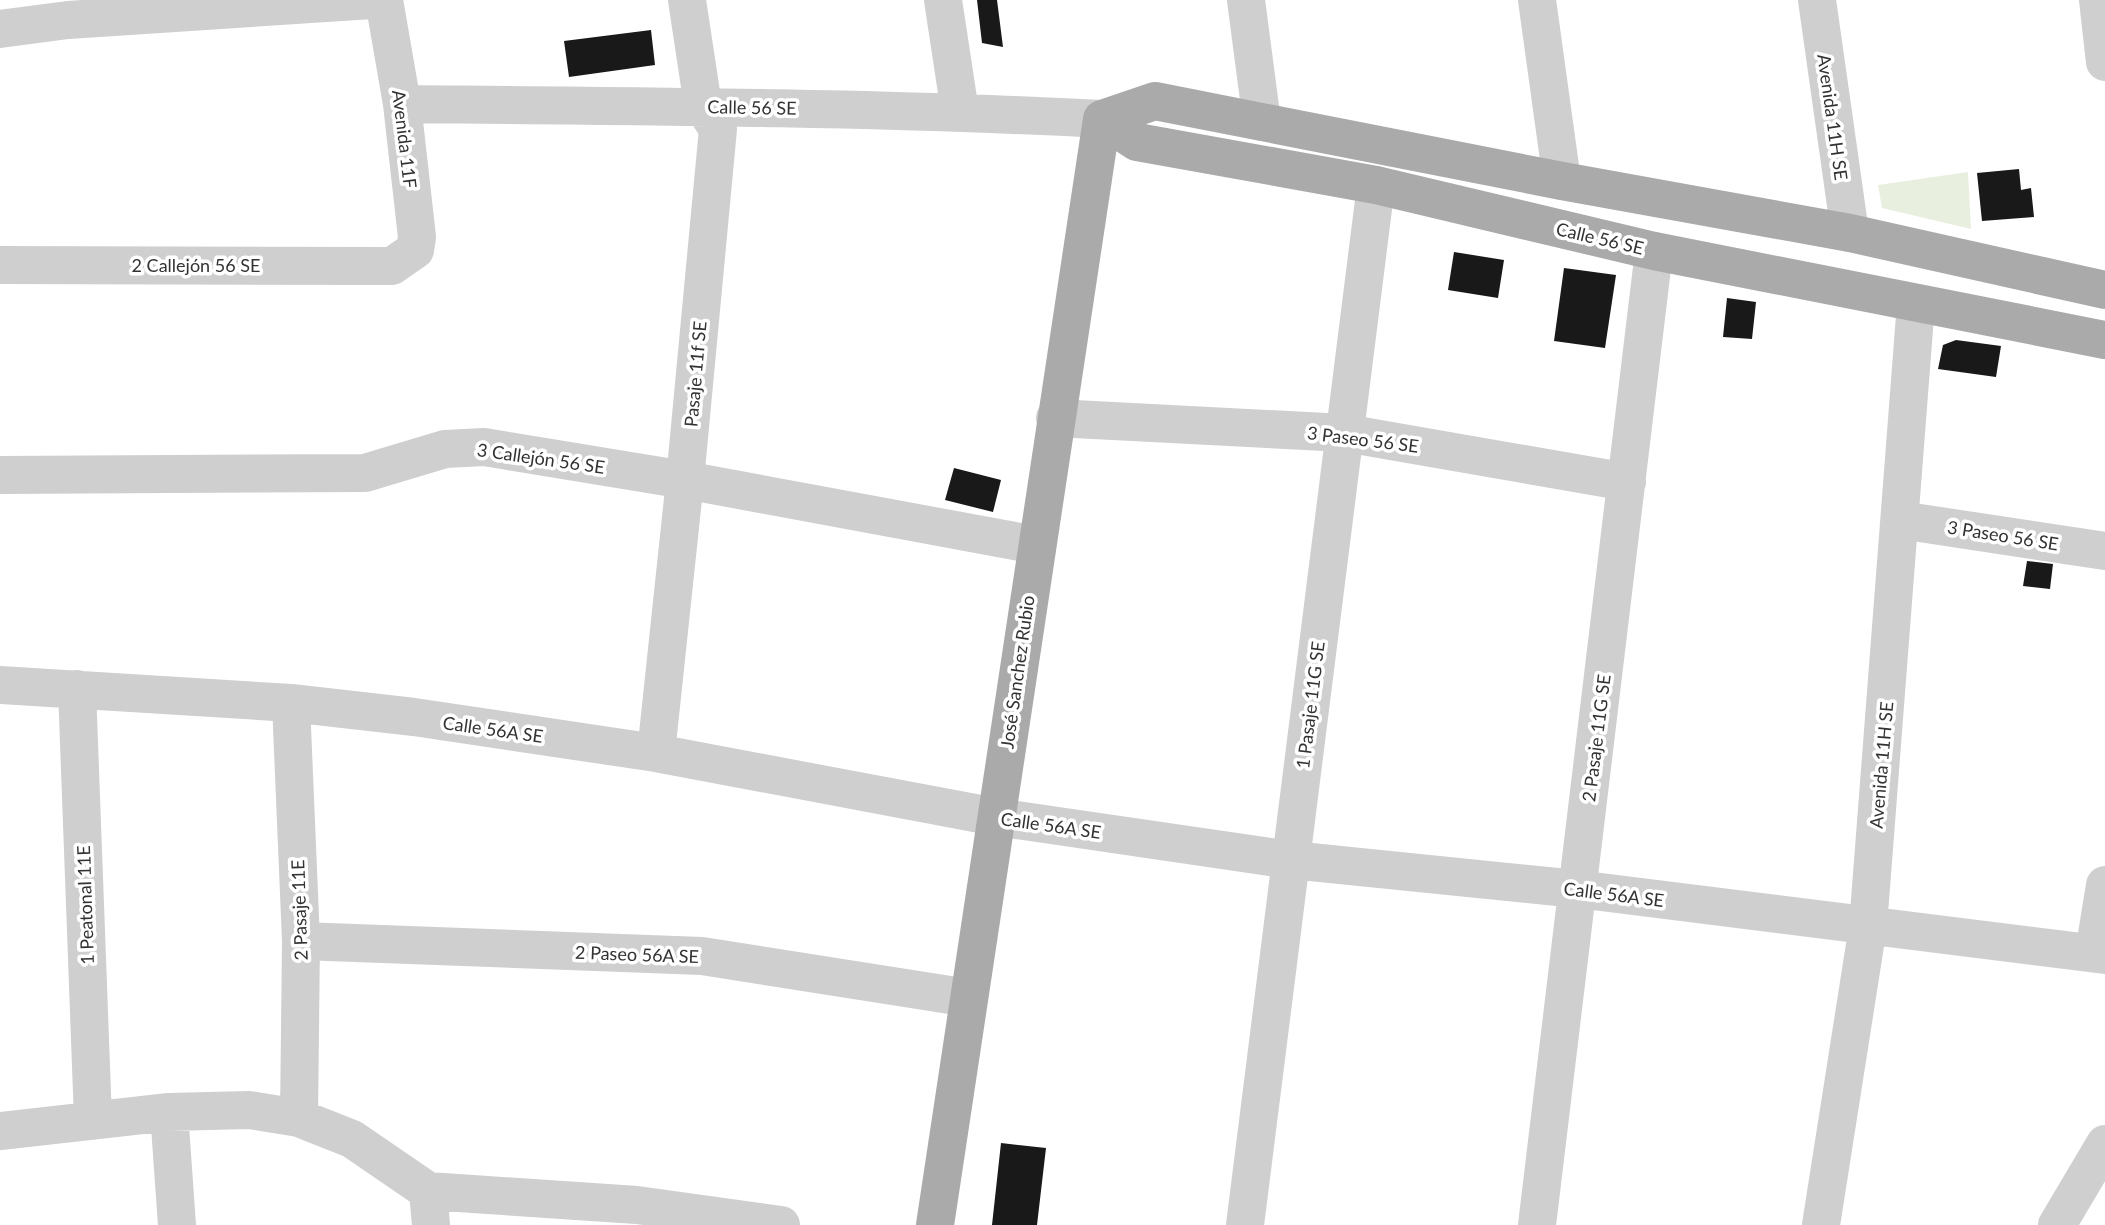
<svg xmlns="http://www.w3.org/2000/svg" width="2105" height="1225" font-family="Lato,sans-serif">
<style>
.green{fill:#e9efdf}
.building{fill:#191919}
.lines{fill:none;stroke-linecap:round;stroke-linejoin:round}
.minor{stroke:#cfcfcf;stroke-width:38}
.major{stroke:#aaa;stroke-width:38}
.labels{text-anchor:middle;dominant-baseline:central;stroke-width:7;stroke-linejoin:round;paint-order:stroke}
.street-label{font-size:18px;fill:#323232;stroke:#fff}
</style>
<rect width="100%" height="100%" fill="#fff"/>
<path class="green" d="M1968 172 1971 229 1882 208 1878 185Z"/>
<path class="building" d="M977 0H997L1003 47 982 43Z
M651 30 655 65 569 77 564 41Z
M2019 169 2021 190 2031 188 2034 217 1982 221 1977 173Z
M1454 252 1504 260 1498 298 1448 290Z
M1564 268 1616 275 1605 348 1554 341Z
M1727 298 1756 302 1752 339 1723 337Z
M1956 340 2001 346 1996 377 1938 369 1943 345Z
M954 468 1001 480 993 512 945 500Z
M2027 561 2053 564 2050 589 2023 586Z
M1001 1143 1046 1148 1037 1225H992Z"/>
<g class="lines">
<path class="minor" d="M943 0 960 112
M1246 0 1262 122
M1537 0 1562 181
M1817 0 1850 233
M2098 0 2105 62
M0 29 68 20 372 0
M402 104C635 106 868 107 1102 119
M0 265 392 266 415 250 417 237 402 104 384 0
M1055 418 1345 433 1627 482
M0 475 365 473 445 449 484 447 685 480 1036 545
M1900 520 2105 551
M0 685 291 703 414 717 656 753 996 817 1291 860 1577 889 2105 955
M77 689 93 1120
M291 703 301 941 299 1118
M656 753 685 480 718 129 703 106 687 0
M301 941 702 956 969 998
M2094 953 2105 885
M169 1112 177 1225
M0 1131 169 1112 249 1110 299 1118 352 1139 428 1191 637 1205 781 1225
M428 1191 431 1225
M1245 1225 1376 185
M1537 1225 1654 251
M1821 1225 1868 926 1916 303
M2057 1225 2105 1144"/>
<path class="major" d="M1102 119 1137 142 1376 185 1654 251 2105 340
M1102 119 1155 101 1562 181 1850 233 2105 290
M935 1225 1102 119"/>
</g>
<g class="labels">
<g class="street-label">
<text transform="translate(752 107) rotate(1)">Calle 56 SE</text>
<text transform="translate(1833 117) rotate(82)">Avenida 11H SE</text>
<text transform="translate(405 139) rotate(83)">Avenida 11F</text>
<text transform="translate(1600 238) rotate(13)">Calle 56 SE</text>
<text x="196" y="265">2 Callejón 56 SE</text>
<text transform="translate(695 374) rotate(-85)">Pasaje 11f SE</text>
<text transform="translate(1363 439) rotate(7)">3 Paseo 56 SE</text>
<text transform="translate(541 458) rotate(8)">3 Callejón 56 SE</text>
<text transform="translate(2003 535) rotate(9)">3 Paseo 56 SE</text>
<text transform="translate(1017 672) rotate(-82)">José Sanchez Rubio</text>
<text transform="translate(1310 705) rotate(-83)">1 Pasaje 11G SE</text>
<text transform="translate(493 729) rotate(8)">Calle 56A SE</text>
<text transform="translate(1596 738) rotate(-83)">2 Pasaje 11G SE</text>
<text transform="translate(1881 765) rotate(-85)">Avenida 11H SE</text>
<text transform="translate(1051 825) rotate(8)">Calle 56A SE</text>
<text transform="translate(1614 894) rotate(7)">Calle 56A SE</text>
<text transform="translate(85 905) rotate(-92)">1 Peatonal 11E</text>
<text transform="translate(299 910) rotate(-92)">2 Pasaje 11E</text>
<text transform="translate(637 954) rotate(2)">2 Paseo 56A SE</text>
</g>
</g>
</svg>
